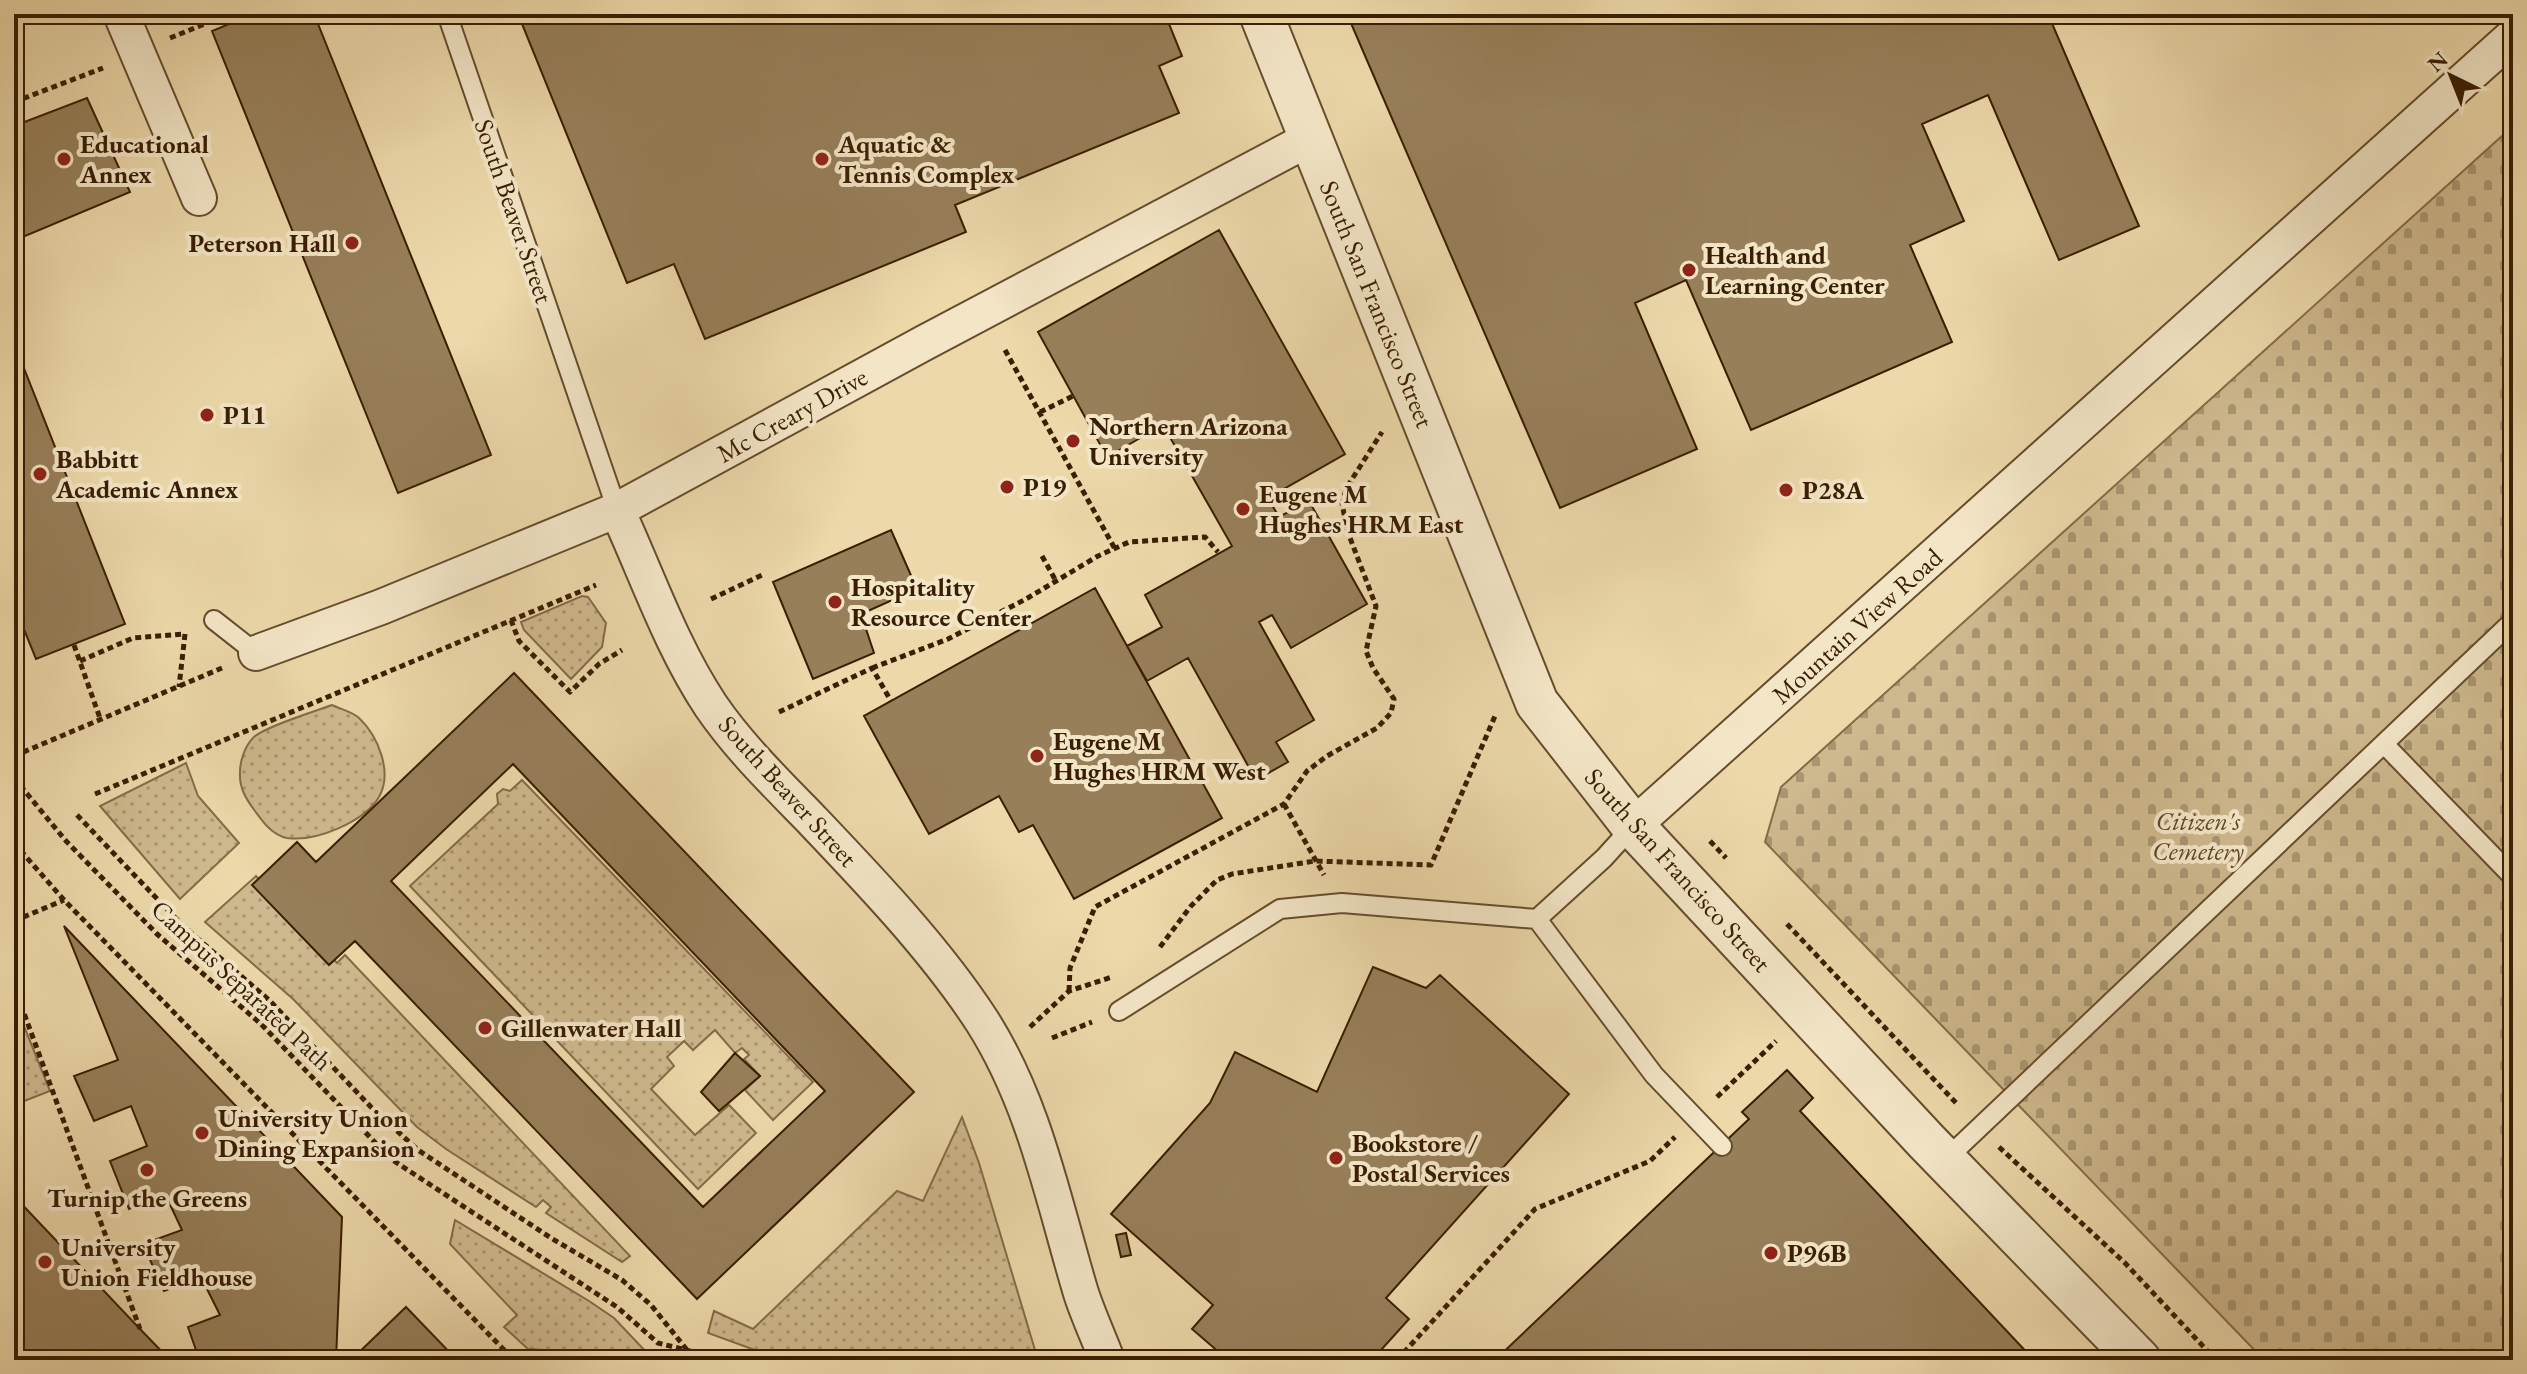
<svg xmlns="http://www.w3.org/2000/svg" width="2527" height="1374" font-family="'EB Garamond',serif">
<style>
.grass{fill:url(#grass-dots);stroke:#846b48;stroke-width:2}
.cemetery{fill:url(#cemetery-stones);stroke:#846b48;stroke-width:2}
.building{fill:#977f59;stroke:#3a1e02;stroke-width:2;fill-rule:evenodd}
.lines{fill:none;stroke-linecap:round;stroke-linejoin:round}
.service-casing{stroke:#664c2c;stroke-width:22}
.minor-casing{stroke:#664c2c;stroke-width:38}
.tertiary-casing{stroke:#664c2c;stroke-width:46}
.path{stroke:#3a1e02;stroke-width:5;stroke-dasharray:6 4;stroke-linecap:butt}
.service{stroke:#f3e6c7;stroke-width:18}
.minor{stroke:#f3e6c7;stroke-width:34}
.tertiary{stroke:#f3e6c7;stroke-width:42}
.poi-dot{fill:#8f2418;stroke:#f3e6c7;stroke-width:3}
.labels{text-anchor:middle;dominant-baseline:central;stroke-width:8;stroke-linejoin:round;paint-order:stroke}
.poi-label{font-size:26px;font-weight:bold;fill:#3a1e02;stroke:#f3e6c7;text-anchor:start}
.street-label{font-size:26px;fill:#3a1e02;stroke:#f3e6c7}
.park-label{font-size:26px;font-style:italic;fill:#5f4425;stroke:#f3e6c7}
</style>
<defs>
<pattern id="grass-dots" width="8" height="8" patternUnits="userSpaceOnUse" patternTransform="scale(2)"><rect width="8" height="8" fill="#ceb88d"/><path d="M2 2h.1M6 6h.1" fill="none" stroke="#a89571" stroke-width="1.8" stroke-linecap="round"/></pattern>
<pattern id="cemetery-stones" width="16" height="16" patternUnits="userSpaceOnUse" patternTransform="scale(2)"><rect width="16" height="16" fill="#ceb88d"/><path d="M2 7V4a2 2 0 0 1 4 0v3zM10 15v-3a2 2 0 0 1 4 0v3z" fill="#a89571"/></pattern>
</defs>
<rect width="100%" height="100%" fill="#ecd8a9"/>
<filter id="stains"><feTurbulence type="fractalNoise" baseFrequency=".0025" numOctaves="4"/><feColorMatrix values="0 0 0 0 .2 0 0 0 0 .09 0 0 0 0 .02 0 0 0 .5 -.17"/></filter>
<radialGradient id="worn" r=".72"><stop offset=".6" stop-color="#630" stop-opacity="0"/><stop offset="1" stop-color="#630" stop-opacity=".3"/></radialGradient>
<path class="grass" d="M582 596 588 597 606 623 602 647 571 679 524 630 521 622Z
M332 705C340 709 353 712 359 718 378 736 393 772 379 797 364 822 316 842 287 838 272 835 263 822 255 811 246 799 239 788 240 772 240 761 245 746 253 738 261 728 316 711 332 705Z
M186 763 198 796 239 843 180 899 100 806Z
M522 780 813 1082 773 1120 745 1090 760 1076 744 1059 749 1055 742 1048 735 1053 715 1030 693 1050 684 1041 667 1057 674 1066 651 1089 695 1135 729 1105 756 1133 698 1189 410 886 498 804 497 794 503 789 510 791Z
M256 876 337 963 345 955 630 1256 622 1262 546 1213 551 1207 543 1200 536 1207 446 1149 417 1127 293 999 205 922Z
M14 1001 50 1091 14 1105Z
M962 1117 979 1163 1038 1360H782L708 1333 714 1311 753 1329 897 1191 923 1201Z
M455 1220 589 1301 614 1318 651 1357 528 1349 504 1327 517 1315 450 1244Z"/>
<path class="cemetery" d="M2513 126V1360H2264L1765 842 1781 787Z"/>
<path class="building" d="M14 14H34L14 22Z
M253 14H314L491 455 398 493 212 31Z
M518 14H1165L1182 56 1159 66 1179 113 955 205 966 232 705 339 674 264 627 283Z
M1347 14H2048L2139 226 2059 260 1988 95 1922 124 1964 221 1910 245 1952 342 1751 430 1686 280 1635 303 1697 449 1560 508Z
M87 98 130 192 18 239 14 229V126Z
M1219 230 1345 454 1268 498 1279 517 1309 501 1367 604 1291 648 1272 615 1259 622 1314 720 1276 742 1288 762 1256 780 1188 658 1147 681 1127 646 1162 627 1145 595 1232 546 1163 425 1107 457 1038 332Z
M14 343 125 624 36 659 14 605Z
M891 530 917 589 861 614 874 653 813 679 773 582Z
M1095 588 1222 818 1074 899 1033 825 1019 832 999 796 929 834 864 716Z
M514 673 914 1092 697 1299 355 941 329 965 252 885 297 842 316 862ZM513 764 825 1091 703 1207 391 881Z
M64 926 342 1217 336 1360H204L197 1353 188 1327 220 1315 201 1277 164 1291 143 1244 182 1230 165 1194 129 1209 110 1161 147 1146 131 1106 94 1121 74 1076 118 1060Z
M1373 967 1426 988 1440 975 1569 1094 1386 1298 1409 1319 1372 1360H1228L1192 1329 1213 1305 1111 1214 1210 1103 1235 1052 1317 1092Z
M735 1053 760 1076 719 1111 701 1092Z
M1787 1070 1813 1098 1800 1111 2034 1360H1495L1749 1119 1742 1112Z
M14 1196 140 1329 170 1360H14Z
M1126 1233 1131 1255 1121 1257 1116 1235Z
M406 1307 457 1360H351Z"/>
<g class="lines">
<g class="service-casing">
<path id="service" d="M447 14 617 510
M214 620 256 653
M2384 744 2513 877
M1537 919 1654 1075 1722 1146
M1119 1011 1280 909 1342 903 1537 919 1604 858 1633 826
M1945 1160 2513 621"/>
</g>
<g class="minor-casing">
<path id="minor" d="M121 14 199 198
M617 510C647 575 671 646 711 706 739 747 776 783 811 819 870 881 936 950 982 1021 1035 1104 1053 1200 1081 1293 1088 1315 1099 1338 1107 1360
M256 653 381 607 617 510 924 343 1311 138
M1633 826 2513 36"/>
</g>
<g class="tertiary-casing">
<path id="tertiary" d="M1261 14 1537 703 1633 826 1927 1142 2139 1360"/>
</g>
<path class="path" d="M170 38 229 14
M14 102 103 68
M1005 350 1115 549
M1040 412 1073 396
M1042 556 1056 581
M711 599 762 575
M511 620 519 641 570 692 599 664 622 650
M74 645 101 721
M80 661 133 638 185 634 179 687
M872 668 948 639 1026 599 1098 556 1129 542 1205 537 1218 552
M779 712 872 668 891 701
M14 756 222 668
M14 778 66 841 157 934 261 1024 391 1159 617 1307 658 1343 726 1360
M95 794 596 585
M1284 804 1324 875
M77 815 183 926 269 1000 371 1107 418 1150 551 1238 622 1280 651 1305 695 1360
M1710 841 1726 858
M14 843 64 900 514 1360
M14 921 64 900
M1787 924 1958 1105
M1160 947 1191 906 1217 880 1232 874 1315 861 1431 865 1495 716
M14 986 140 1329
M1069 991 1070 968 1095 907 1284 804 1307 771 1327 756 1377 728 1391 713 1394 699 1373 668 1366 651 1376 606 1347 530 1342 503 1347 487 1382 432
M1030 1027 1069 991 1112 977
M1052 1038 1092 1022
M1717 1097 1776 1041
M1999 1147 2125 1263 2216 1360
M1397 1360 1535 1209 1650 1161 1675 1137"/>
<use href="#service" class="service"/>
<use href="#minor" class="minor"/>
<use href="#tertiary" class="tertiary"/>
</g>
<g class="poi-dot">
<circle cx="64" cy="159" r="8"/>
<circle cx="822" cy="159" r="8"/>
<circle cx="352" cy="243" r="8"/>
<circle cx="1689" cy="270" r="8"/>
<circle cx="207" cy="415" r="8"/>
<circle cx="1073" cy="441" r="8"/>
<circle cx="40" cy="474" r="8"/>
<circle cx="1007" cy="487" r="8"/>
<circle cx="1786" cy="490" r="8"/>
<circle cx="1243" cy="509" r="8"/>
<circle cx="835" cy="602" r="8"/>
<circle cx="1037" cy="756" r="8"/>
<circle cx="485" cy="1028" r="8"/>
<circle cx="202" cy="1133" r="8"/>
<circle cx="1336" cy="1158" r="8"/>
<circle cx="147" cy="1170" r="8"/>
<circle cx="1771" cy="1253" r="8"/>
<circle cx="45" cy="1262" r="8"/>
</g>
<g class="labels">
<g class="poi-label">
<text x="80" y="144">Educational<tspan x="80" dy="30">Annex</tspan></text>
<text x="838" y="144">Aquatic &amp;<tspan x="838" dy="30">Tennis Complex</tspan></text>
<text x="336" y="243" text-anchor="end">Peterson Hall</text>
<text x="1705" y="255">Health and<tspan x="1705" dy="30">Learning Center</tspan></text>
<text x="223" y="415">P11</text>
<text x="1089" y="426">Northern Arizona<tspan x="1089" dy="30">University</tspan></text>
<text x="56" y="459">Babbitt<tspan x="56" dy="30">Academic Annex</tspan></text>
<text x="1023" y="487">P19</text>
<text x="1802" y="490">P28A</text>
<text x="1259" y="494">Eugene M<tspan x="1259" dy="30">Hughes HRM East</tspan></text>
<text x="851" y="587">Hospitality<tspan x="851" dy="30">Resource Center</tspan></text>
<text x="1053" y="741">Eugene M<tspan x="1053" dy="30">Hughes HRM West</tspan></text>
<text x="501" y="1028">Gillenwater Hall</text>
<text x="218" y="1118">University Union<tspan x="218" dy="30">Dining Expansion</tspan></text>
<text x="1352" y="1143">Bookstore /<tspan x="1352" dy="30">Postal Services</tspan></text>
<text x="147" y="1198" text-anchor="middle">Turnip the Greens</text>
<text x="61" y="1247">University<tspan x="61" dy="30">Union Fieldhouse</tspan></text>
<text x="1787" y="1253">P96B</text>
</g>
<g class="street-label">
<text transform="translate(514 211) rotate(71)">South Beaver Street</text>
<text transform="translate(1377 304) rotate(68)">South San Francisco Street</text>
<text transform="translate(792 415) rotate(-29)">Mc Creary Drive</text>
<text transform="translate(1857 626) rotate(-42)">Mountain View Road</text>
<text transform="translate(788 791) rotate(48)">South Beaver Street</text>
<text transform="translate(1678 870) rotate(48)">South San Francisco Street</text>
<text transform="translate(242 985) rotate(43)">Campus Separated Path</text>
</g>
<g class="park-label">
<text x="2198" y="821">Citizen's<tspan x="2198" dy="30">Cemetery</tspan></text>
</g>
</g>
<rect width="2527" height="1374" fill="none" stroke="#ecd8a9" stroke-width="48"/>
<rect x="16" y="16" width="2495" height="1342" fill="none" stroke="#3a1e02" stroke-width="4"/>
<rect x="24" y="24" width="2479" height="1326" fill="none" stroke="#3a1e02" stroke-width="2"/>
<g transform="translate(2451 76) rotate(317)" stroke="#f3e6c7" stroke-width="6" paint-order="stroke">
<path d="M0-6L14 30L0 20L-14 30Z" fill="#3a1e02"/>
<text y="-12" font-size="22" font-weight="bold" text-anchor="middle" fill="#3a1e02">N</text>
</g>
<rect width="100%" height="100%" filter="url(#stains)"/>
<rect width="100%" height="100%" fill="url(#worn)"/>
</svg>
